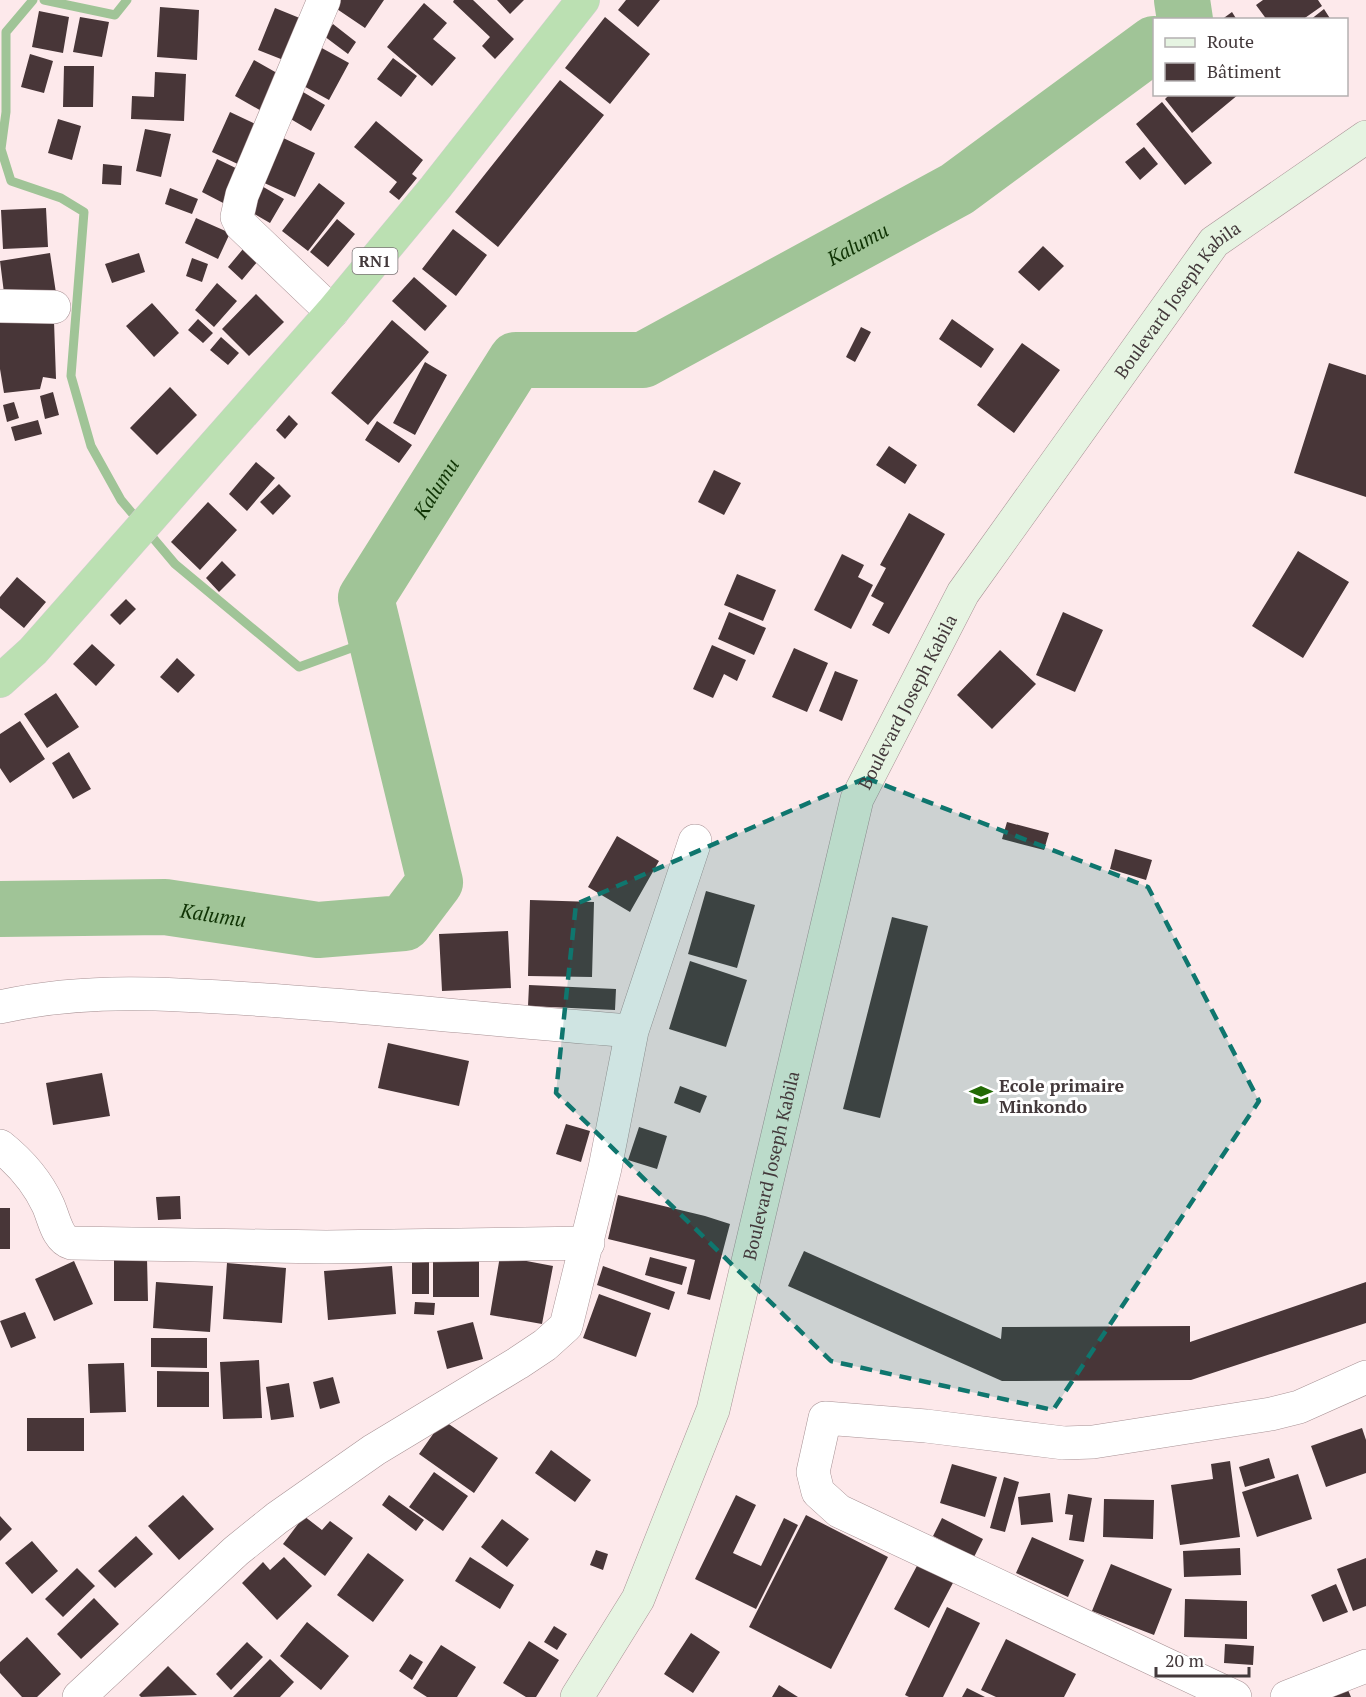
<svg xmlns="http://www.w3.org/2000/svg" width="1366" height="1697" font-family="'PT Serif',serif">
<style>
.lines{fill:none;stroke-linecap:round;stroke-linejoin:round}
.stream{stroke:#a0c497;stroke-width:9}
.river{stroke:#a0c497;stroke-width:56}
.building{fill:#483638}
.minor-casing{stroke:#a89295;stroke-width:34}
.secondary-casing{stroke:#a89295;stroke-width:34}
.trunk-casing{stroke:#d2cfd0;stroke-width:34}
.minor{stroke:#fff;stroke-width:33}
.secondary{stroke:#e6f4e2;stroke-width:33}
.trunk{stroke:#bbe0b2;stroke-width:33}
.marked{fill:#0f766e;fill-opacity:0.2;stroke:#0f766e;stroke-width:4.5;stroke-dasharray:12 8;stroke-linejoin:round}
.labels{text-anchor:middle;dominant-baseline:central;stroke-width:6;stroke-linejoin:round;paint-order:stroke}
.shield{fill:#fff;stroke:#7b7476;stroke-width:1.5}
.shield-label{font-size:16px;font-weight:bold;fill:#43393b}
.street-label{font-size:18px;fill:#43393b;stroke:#fff}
.poi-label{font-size:18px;font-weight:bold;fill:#43393b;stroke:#fff;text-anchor:start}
.water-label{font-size:20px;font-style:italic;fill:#0f3304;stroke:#fff}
</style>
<rect width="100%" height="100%" fill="#fde9eb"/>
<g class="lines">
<path class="stream" d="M33 0 6 32V112L1 149 11 181 61 198 84 212 71 376 91 446 121 500 175 564 299 667 376 639
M44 0 115 15 127 0"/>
<g class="river">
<path d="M1182 0 1185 20"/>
<path id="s1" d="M0 909 165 907 318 930 404 923 435 882 366 598 516 360H643L957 189 1154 44"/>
</g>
</g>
<path class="building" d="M335 0H384L365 28 331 5Z
M454 0H473L514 39 495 59 482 46 490 37 453 2Z
M497 0H524L510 14Z
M626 0H660L638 27 618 10Z
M1263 0H1318L1322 6 1302 20H1267L1256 5Z
M424 3 447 23 433 39 456 58 432 86 387 47Z
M160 7 199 10 197 60 157 57Z
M275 8 307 21 291 63 258 50Z
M1324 9 1331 20H1310Z
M39 11 69 17 63 53 32 47Z
M1232 12 1237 20H1221Z
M80 17 109 22 102 57 73 52Z
M605 17 650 54 610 104 565 68Z
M333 24 356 42 348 54 324 36Z
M320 47 349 63 329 100 300 84Z
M30 54 53 61 44 93 21 87Z
M393 58 417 76 401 97 377 79Z
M254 60 284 77 265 113 235 96Z
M64 66H94L93 107H63Z
M155 72 186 74 184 121 131 119 132 96 154 97Z
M560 80 604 115 498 247 455 212Z
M303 92 325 105 311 131 289 118Z
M1170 94H1239L1192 133 1165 99Z
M1162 102 1212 163 1185 185 1136 124Z
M230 112 260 126 242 166 212 152Z
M58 119 81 126 72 160 48 153Z
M376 121 423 160 412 174 417 178 399 200 389 192 397 182 354 147Z
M145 129 171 134 161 177 136 171Z
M279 136 315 153 295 197 260 181Z
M1144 147 1158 164 1140 180 1125 162Z
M217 159 244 172 227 205 202 192Z
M103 164 122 166 121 185 102 184Z
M319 183 345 203 308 251 282 231Z
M260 185 284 199 270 223 246 209Z
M170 188 198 199 192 214 165 204Z
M46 208 48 247 3 249 1 210Z
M196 218 230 233 218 259 185 243Z
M337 219 355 234 328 267 310 252Z
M453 229 487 255 456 296 422 269Z
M248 243 263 255 242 280 228 267Z
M1043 246 1064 266 1039 291 1018 272Z
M50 253 56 293 5 301 0 261Z
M139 253 145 272 112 283 105 264Z
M192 258 208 264 202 282 186 276Z
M414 277 447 306 425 331 392 301Z
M217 283 237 301 214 327 195 310Z
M256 294 284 322 249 356 222 329Z
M152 303 179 333 154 357 126 326Z
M198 319 213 333 203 343 188 330Z
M952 319 994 349 981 368 939 339Z
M392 320 429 352 368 425 331 393Z
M54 321 56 379 43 377 40 389 4 393 0 369V322Z
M861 327 871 332 855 362 846 357Z
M221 337 239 353 228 365 210 350Z
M1022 343 1060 370 1014 433 977 405Z
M425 362 447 375 415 435 393 423Z
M1329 363 1366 375V497L1294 473Z
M170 387 197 415 157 455 130 428Z
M53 392 59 415 45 419 40 396Z
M14 402 19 418 7 422 3 405Z
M289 415 298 424 285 439 276 430Z
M38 420 42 434 15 441 11 427Z
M377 421 412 445 399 463 365 440Z
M889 446 917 465 905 484 876 465Z
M256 462 275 478 247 511 229 494Z
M714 470 741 483 724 515 698 502Z
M279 484 291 496 273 515 260 502Z
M208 502 237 530 200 570 171 542Z
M909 513 945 534 889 634 872 625 884 603 871 596 886 568 880 565Z
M1298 551 1349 582 1303 658 1252 626Z
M842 554 864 565 858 577 873 585 851 629 814 610Z
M222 561 236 575 219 592 206 578Z
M737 574 776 590 763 621 724 605Z
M17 577 46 602 24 628 0 608V597Z
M126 599 136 609 120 625 110 615Z
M729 612 766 628 754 655 718 639Z
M1063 612 1103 630 1075 692 1036 675Z
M92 644 115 665 96 686 73 664Z
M712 645 746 660 737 681 724 674 713 698 693 689Z
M794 648 828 663 807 712 772 697Z
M1000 650 1036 684 992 729 957 695Z
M177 658 195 675 178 693 160 677Z
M835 671 858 680 842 721 819 711Z
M56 693 79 727 47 748 24 714Z
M20 721 45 759 10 783 0 768V734Z
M69 752 91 789 73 799 52 763Z
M1007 822 1049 833 1044 850 1002 839Z
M617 836 659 861 630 912 588 887Z
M1115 849 1152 860 1146 880 1110 869Z
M706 891 755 905 737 968 688 954Z
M530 900 594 902 592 977 528 976Z
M892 917 928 926 880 1118 843 1109Z
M508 931 511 988 442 991 439 934Z
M690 961 747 980 726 1047 669 1029Z
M529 985 616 989 615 1010 528 1006Z
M388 1043 469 1061 459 1106 378 1088Z
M102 1073 110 1116 53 1125 46 1083Z
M680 1086 707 1096 700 1113 674 1103Z
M566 1124 590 1131 581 1162 556 1154Z
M639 1127 667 1136 657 1169 628 1160Z
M618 1195 705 1216 730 1224 710 1300 687 1294 695 1260 608 1239Z
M180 1196 181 1219 158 1220 156 1197Z
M0 1208H10V1249H0Z
M804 1251 1001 1339 1002 1327 1190 1326V1342L1366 1282V1323L1191 1380 1002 1381 788 1286Z
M479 1254V1297H433V1261Z
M500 1256 553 1266 542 1324 490 1315Z
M650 1257 687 1267 682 1285 645 1275Z
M114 1258H147L148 1301H114Z
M412 1260 429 1261V1294H412Z
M74 1261 93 1304 54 1321 35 1279Z
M227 1263 286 1268 282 1323 223 1319Z
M392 1266 396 1314 328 1320 324 1271Z
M603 1266 675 1292 669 1310 597 1285Z
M156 1282 213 1286 210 1332 153 1328Z
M599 1294 651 1313 636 1357 583 1338Z
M415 1302 435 1303 434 1315 414 1314Z
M25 1312 36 1338 11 1348 0 1321Z
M473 1322 483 1359 447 1369 437 1331Z
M151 1338H207V1368L151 1367Z
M259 1360 262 1418 223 1419 220 1362Z
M124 1363 126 1412 90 1413 88 1364Z
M157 1371 209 1372V1407H157Z
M333 1377 340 1403 320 1409 313 1382Z
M289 1383 294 1417 271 1420 266 1387Z
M27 1418H84V1451H27Z
M443 1420 498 1458 474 1493 419 1454Z
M1362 1428 1366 1440V1473L1326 1487 1311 1446Z
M551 1450 591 1480 575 1502 535 1473Z
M1269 1458 1275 1478 1245 1487 1239 1467Z
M1230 1461 1240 1537 1180 1545 1171 1485 1213 1479 1211 1464Z
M952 1464 997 1477 985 1517 940 1503Z
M434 1472 468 1496 443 1531 409 1507Z
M1298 1474 1312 1519 1257 1537 1242 1492Z
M1004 1477 1019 1482 1005 1532 990 1528Z
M1050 1493 1053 1522 1021 1525 1018 1497Z
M1068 1494 1092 1498 1084 1542 1069 1540 1073 1515 1065 1514Z
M183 1495 214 1529 179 1560 148 1526Z
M389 1495 424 1520 416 1531 382 1505Z
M736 1495 756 1505 733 1553 761 1566 784 1518 798 1525 756 1609 695 1579Z
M1104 1499 1154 1500 1153 1539 1103 1537Z
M806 1515 888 1557 831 1669 749 1627Z
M0 1516 12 1529 0 1541Z
M304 1516 322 1530 330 1521 353 1538 325 1576 283 1544Z
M942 1518 983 1539 974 1557 933 1536Z
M502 1519 529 1539 507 1567 481 1547Z
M136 1536 153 1554 115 1588 98 1571Z
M1032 1537 1084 1560 1068 1597 1016 1573Z
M32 1541 58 1571 32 1594 5 1563Z
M1240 1548 1241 1575 1184 1577 1183 1551Z
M596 1550 608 1554 603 1570 590 1565Z
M368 1553 404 1580 373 1622 337 1595Z
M284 1557 312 1586 277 1620 242 1583 263 1562 270 1570Z
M470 1557 514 1585 500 1609 455 1581Z
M1366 1558V1606L1353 1611 1337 1569Z
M919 1562 954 1581 929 1628 894 1609Z
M1111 1564 1172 1589 1154 1635 1092 1611Z
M77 1568 95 1586 63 1617 45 1599Z
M1336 1584 1348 1612 1323 1622 1311 1595Z
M94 1598 119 1624 81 1659 57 1634Z
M1185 1599 1247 1601V1639L1184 1637Z
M947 1607 980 1623 943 1697H909L905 1695Z
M307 1622 349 1656 321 1690 280 1656Z
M554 1626 567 1634 557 1650 544 1642Z
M691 1633 720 1652 693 1693 664 1674Z
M27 1637 61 1674 37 1697H22L0 1673V1662Z
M1006 1639 1076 1674 1064 1697H996L981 1690Z
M529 1641 559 1660 536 1697H526L503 1683Z
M247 1642 263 1657 231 1690 216 1674Z
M1225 1644 1254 1646 1253 1665 1224 1663Z
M441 1645 476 1667 457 1697H427L413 1688Z
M410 1654 423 1662 412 1680 399 1671Z
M270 1659 294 1682 280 1697H233Z
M168 1666 197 1695 141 1697 139 1695Z
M779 1685 798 1697H772Z
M967 1688 985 1697H962Z
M1348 1690 1351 1697H1331Z"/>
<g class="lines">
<g class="minor-casing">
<path id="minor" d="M324 0 242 195 237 217 241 225 332 312
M0 306 54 307
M0 1007C87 987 178 994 266 1000 388 1008 510 1022 632 1031L695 841
M0 1146C20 1162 37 1181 48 1205 54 1218 57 1239 71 1243L326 1247 588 1243
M79 1697 236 1551 277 1518 374 1450 518 1363 545 1345 566 1326 605 1168 632 1031
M1235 1697 839 1511 818 1492 813 1472 825 1418 926 1426 1064 1443 1093 1442 1271 1414 1299 1407 1366 1377
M1287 1697 1366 1666"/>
</g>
<g class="secondary-casing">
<g id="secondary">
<path id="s2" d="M577 1697 638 1599 713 1410 857 799 963 593 1214 242 1366 137"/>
</g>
</g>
<g class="trunk-casing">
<path id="trunk" d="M0 681 33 651 332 312 435 188 583 0"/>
</g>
<use href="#minor" class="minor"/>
<use href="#secondary" class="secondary"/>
<use href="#trunk" class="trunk"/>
</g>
<path class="marked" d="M866 778 1148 887 1259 1101 1053 1410 831 1361 556 1093 576 904Z"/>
<defs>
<g id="school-bare" transform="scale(1.8)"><path d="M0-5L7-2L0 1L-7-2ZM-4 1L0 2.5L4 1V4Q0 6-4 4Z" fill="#226a04" stroke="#fff" stroke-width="2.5" paint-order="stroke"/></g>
</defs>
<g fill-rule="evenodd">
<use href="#school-bare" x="981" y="1095"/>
</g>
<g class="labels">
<rect class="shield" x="352.5" y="248" width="45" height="26" rx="4.5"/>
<g class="shield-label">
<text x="375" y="261">RN1</text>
</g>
<g class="street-label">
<text stroke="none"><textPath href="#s2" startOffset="1542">Boulevard Joseph Kabila</textPath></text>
<text stroke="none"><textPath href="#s2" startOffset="1056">Boulevard Joseph Kabila</textPath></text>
<text stroke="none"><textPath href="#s2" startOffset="570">Boulevard Joseph Kabila</textPath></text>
</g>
<g class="poi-label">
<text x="999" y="1085">Ecole primaire<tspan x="999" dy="21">Minkondo</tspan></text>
</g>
<g class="water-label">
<text stroke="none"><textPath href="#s1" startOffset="1402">Kalumu</textPath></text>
<text stroke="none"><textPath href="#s1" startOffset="880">Kalumu</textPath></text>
<text stroke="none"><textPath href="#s1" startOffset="214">Kalumu</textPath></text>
</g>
</g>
<rect x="1153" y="18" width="195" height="78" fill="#ffffff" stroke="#b4b0b1" stroke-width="1.5"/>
<rect x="1165" y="38" width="30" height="9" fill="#e6f4e2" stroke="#b4b0b1" stroke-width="1.5"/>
<text x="1207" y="48" font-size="18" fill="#43393b">Route</text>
<rect x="1165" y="63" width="30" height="18" fill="#483638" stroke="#b4b0b1" stroke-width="1.5"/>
<text x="1207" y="78" font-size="18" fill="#43393b">Bâtiment</text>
<path d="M1156 1667v9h93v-9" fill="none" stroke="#43393b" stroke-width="3"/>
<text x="1165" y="1667" font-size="18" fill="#43393b" stroke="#ffffff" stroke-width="4.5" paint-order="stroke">20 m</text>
</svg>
